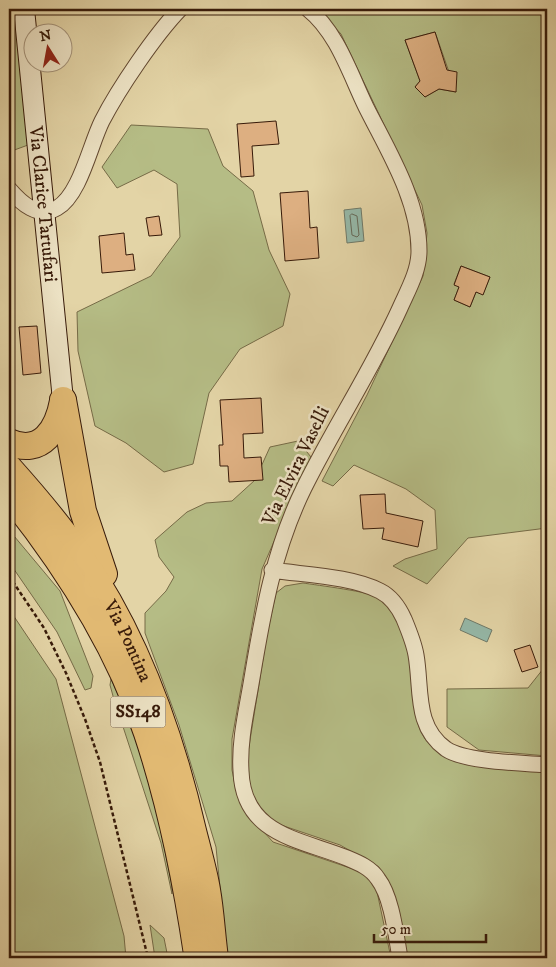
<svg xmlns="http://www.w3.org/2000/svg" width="556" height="967" font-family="'IM FELL DW Pica',serif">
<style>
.green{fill:#b5bc85;stroke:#766b47;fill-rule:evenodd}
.water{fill:#95b8a8;stroke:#6f7968}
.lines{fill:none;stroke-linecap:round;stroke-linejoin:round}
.shore{stroke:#666958;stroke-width:1}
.building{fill:#ddaf81;stroke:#371a09}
.street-casing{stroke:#624830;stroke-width:17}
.secondary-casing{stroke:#371a09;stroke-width:22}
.highway-casing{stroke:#371a09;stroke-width:28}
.path{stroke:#371a09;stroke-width:2.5;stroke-dasharray:4 2.5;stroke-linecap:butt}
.street{stroke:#ede3c5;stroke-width:15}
.secondary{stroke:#ede3c5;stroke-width:20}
.highway{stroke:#e2ba73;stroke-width:26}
.labels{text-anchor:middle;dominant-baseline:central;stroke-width:5;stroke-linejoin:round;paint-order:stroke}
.shield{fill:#ede3c5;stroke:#6e5641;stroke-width:1}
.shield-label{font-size:18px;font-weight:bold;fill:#371a09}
.street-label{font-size:19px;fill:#371a09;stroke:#ede3c5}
</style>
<rect width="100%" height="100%" fill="#e3d4a6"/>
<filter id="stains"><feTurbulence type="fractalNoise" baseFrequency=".004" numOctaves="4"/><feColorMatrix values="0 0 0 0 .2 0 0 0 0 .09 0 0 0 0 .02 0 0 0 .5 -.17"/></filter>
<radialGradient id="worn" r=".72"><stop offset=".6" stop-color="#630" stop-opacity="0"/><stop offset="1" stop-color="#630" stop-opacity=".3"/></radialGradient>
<path class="green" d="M9 9H17L28 145 9 152Z
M318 9H547V528L468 538 427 584 393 566 405 559 437 549 435 510 406 489 354 465 333 486 322 481 367 395 423 276 427 233 422 205 341 34ZM435 32 456 92 439 89 425 97 415 87 420 81 405 40ZM461 266 490 277 483 294 476 292 470 307 454 300 459 287 454 284Z
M131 125 208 129 223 166 253 191 269 250 290 294 283 326 240 349 209 393 193 464 164 472 126 443 95 426 78 351 77 312 151 276 180 237 177 184 154 170 117 188 102 167Z
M298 441 311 457 262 569 232 739V770L236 790 245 811 273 842 365 873 376 887 391 958H227L216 847 179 725 145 633V613L166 591 174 577 159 557 155 540 187 512 206 503 232 501 255 480 270 447Z
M9 530 60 591 93 676 91 688 85 690 57 632 9 562Z
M303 583C316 585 372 592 381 598 427 627 400 722 430 744 453 762 516 765 547 770V958H406L393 895 379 867 340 845 272 822 256 805 248 789 246 765 267 634 276 593 285 586Z
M9 609 56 679 124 936 126 958H9Z
M547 664V756L479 750 447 727V689L528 688Z
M111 679 146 756 172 886V894L161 843 113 696 110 685Z
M150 925 164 938 168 958H155Z"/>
<path class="water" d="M361 208 364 241 347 243 344 210Z
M465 618 492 630 487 642 460 630Z"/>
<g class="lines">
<path class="shore" d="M352 214 357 216 359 235 357 237 352 235 350 216Z"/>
</g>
<path class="building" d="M435 32 447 70 457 72 456 92 439 89 425 97 415 87 420 81 405 40Z
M276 121 279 144 252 146 254 176 241 177 237 124Z
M308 191 310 228 317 227 319 258 285 261 280 193Z
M159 216 162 235 149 236 146 218Z
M124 233 126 255 133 254 135 270 102 273 99 236Z
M461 266 490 277 483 295 476 292 470 307 454 300 459 287 454 285Z
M37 326 41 373 23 375 19 327Z
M261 398 263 433 243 434 244 458 261 457 263 480 229 482 228 466H220L219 445H223L220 400Z
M385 494 386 513 423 521 418 547 382 539 384 528 363 529 360 495Z
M530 645 538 667 522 672 514 650Z"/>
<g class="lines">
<g class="street-casing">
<path id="street" d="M308 9C337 32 350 74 366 107 388 151 419 200 419 251 419 271 408 290 400 308 372 370 334 427 304 488 274 549 263 612 252 678 247 709 239 740 241 771 243 835 300 839 347 858 359 863 371 868 378 879 392 897 396 936 400 958
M9 189C21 203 38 219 57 208 80 195 90 145 102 121 119 88 155 35 180 9
M272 570C305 575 351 576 380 591 392 597 399 608 404 619 409 631 414 643 416 655 422 689 414 726 446 749 465 762 523 763 547 765"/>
</g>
<g class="secondary-casing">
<g id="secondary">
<path id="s1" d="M24 9 63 400"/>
</g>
</g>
<g class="highway-casing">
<g id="highway">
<path d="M63 400 83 511 104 574"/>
<path d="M9 442C42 457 58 428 63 401"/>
<path id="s2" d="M9 468C34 496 59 525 80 556 137 638 171 735 193 831 198 851 204 871 207 890 211 913 212 936 215 958"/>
<path d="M9 494C66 565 118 646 147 733 171 805 186 880 197 954"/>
</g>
</g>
<path class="path" d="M9 576 44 628 66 673 85 719 100 762 148 958"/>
<use href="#street" class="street"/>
<use href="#secondary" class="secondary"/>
<use href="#highway" class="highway"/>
</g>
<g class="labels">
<rect class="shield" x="110.5" y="696.5" width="55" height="31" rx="4"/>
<g class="shield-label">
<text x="138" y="712">SS148</text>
</g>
<g class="street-label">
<text stroke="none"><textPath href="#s1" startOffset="196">Via Clarice Tartufari</textPath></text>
<text transform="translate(296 466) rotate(-64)">Via Elvira Vaselli</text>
<text stroke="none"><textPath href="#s2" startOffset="211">Via Pontina</textPath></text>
</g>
</g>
<rect width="556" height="967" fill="none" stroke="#e3d4a6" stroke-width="30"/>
<rect x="10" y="10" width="536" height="947" fill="none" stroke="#371a09" stroke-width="2.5"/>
<rect x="15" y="15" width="526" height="937" fill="none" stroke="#371a09"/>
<g transform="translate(48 48) rotate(349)"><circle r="24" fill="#ede3c5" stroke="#a4937a"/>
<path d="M0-4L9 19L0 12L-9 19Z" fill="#8f2418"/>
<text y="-8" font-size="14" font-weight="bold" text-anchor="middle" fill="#371a09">N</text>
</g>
<path d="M374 934v8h112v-8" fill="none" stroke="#371a09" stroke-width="2.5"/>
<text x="381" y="934" font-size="15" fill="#371a09" stroke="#ede3c5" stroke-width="4" paint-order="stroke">50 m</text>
<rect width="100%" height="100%" filter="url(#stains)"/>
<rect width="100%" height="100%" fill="url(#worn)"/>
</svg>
